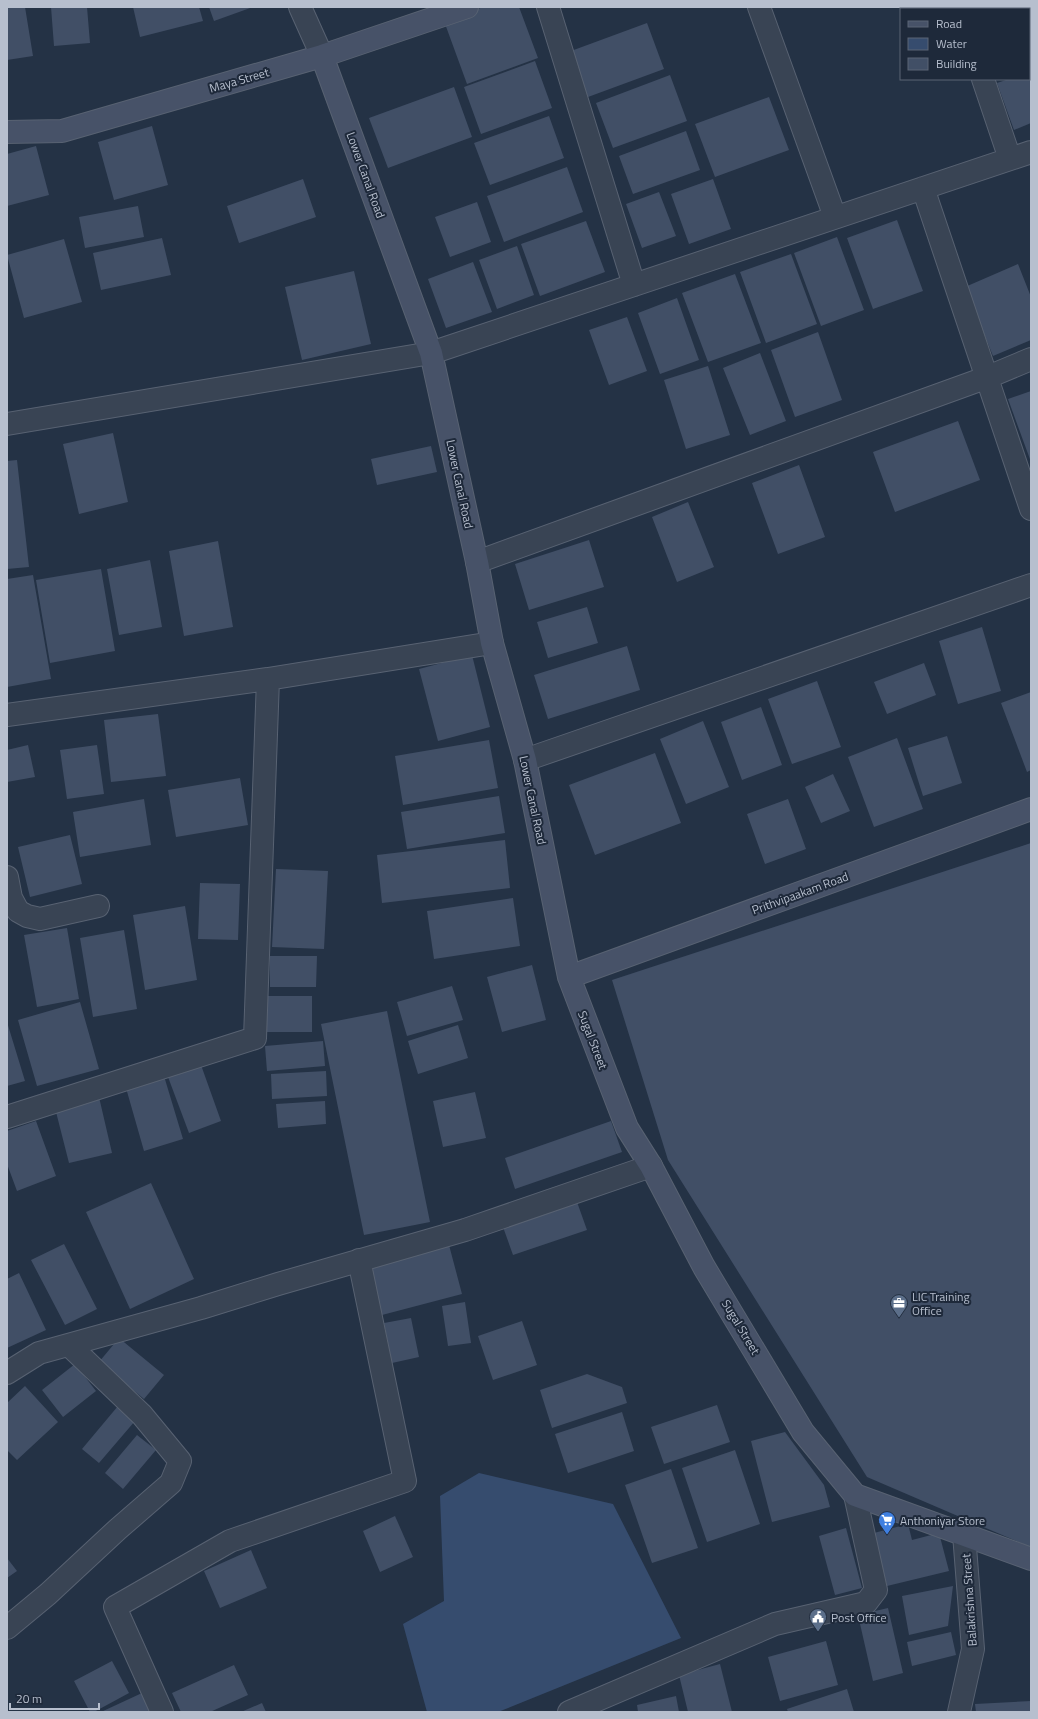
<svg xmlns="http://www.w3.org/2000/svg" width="1038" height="1719" font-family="'Titillium Web',sans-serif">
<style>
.water{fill:#364c6e}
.building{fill:#414f66}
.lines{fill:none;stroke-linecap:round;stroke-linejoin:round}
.street-casing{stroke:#586272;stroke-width:24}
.secondary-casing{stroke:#586272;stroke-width:24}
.street{stroke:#394454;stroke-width:22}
.secondary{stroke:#475268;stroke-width:22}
.labels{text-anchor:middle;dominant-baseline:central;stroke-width:4;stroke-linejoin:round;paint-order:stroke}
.street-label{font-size:12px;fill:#b7bfce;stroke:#1e293a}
.poi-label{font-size:12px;fill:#b7bfce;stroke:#1e293a;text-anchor:start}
</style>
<rect width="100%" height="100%" fill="#243245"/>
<path class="water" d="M479 1473 613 1504 681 1638 498 1712H427L403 1624 444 1601 440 1496Z"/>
<path class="building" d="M7 7H25L33 56 7 60Z
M51 7H87L90 43 54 46Z
M133 7H199L203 21 140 37Z
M209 7H253L214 21Z
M483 7H519L538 58 467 84 444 21Z
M967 7H1010L1005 9H968Z
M647 23 664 69 588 97 571 51Z
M535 61 552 108 481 134 464 87Z
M1031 71V123L1014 130 997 83 1009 79H1029V72Z
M670 75 687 121 613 148 596 103Z
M454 87 472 137 388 168 369 118Z
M769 97 789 150 715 177 695 124Z
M549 116 564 158 490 185 474 143Z
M152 126 168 185 114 200 98 142Z
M686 131 700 170 633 194 619 156Z
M36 146 49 195 7 206V154Z
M567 167 583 212 504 242 487 196Z
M303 179 316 217 239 243 227 206Z
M713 179 731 229 689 244 671 194Z
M659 192 676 236 642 248 626 204Z
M477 202 491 242 450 257 435 217Z
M138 206 144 237 85 248 79 217Z
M897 220 923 291 873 309 847 238Z
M586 221 605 272 540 296 521 244Z
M837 237 864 310 821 326 794 253Z
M162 238 171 275 101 290 93 253Z
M64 239 82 302 24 318 7 255Z
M517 246 534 295 497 309 479 260Z
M791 254 817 324 766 343 740 272Z
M473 262 492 312 446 328 428 279Z
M1018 264 1031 297V340L993 356 965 287Z
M354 271 371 344 302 360 285 287Z
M735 274 761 343 708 362 682 293Z
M677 298 699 360 660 374 638 313Z
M627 317 647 371 609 385 589 330Z
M818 332 842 400 795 417 771 350Z
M760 353 786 421 750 435 723 368Z
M708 366 730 435 686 449 664 380Z
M1031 391V462L1008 399Z
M958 421 980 480 895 512 873 452Z
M113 433 128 502 79 514 63 444Z
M431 446 437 472 377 485 371 459Z
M17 460 29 567 7 569V461Z
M799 465 825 537 778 554 752 483Z
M688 502 714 567 677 582 652 517Z
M589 540 604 587 529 610 515 564Z
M218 541 233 627 184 636 169 551Z
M150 560 162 627 119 635 107 569Z
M101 569 115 651 50 663 36 580Z
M33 575 51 679 7 687V579Z
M587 607 598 643 548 658 537 622Z
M982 627 1001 691 958 704 939 641Z
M627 646 640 690 548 719 534 675Z
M472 655 490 727 438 741 419 669Z
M924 663 936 695 887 714 874 682Z
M817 681 841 747 792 764 768 699Z
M1031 692V770L1027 772 1001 703Z
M761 707 782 765 742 780 721 722Z
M158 714 166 776 111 782 104 720Z
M703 721 729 787 686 804 660 739Z
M947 736 962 783 923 796 908 748Z
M897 738 923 809 874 827 848 757Z
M489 740 498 788 403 805 395 756Z
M28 745 35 777 7 782V750Z
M97 745 104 794 67 799 60 750Z
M655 753 681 823 595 855 569 785Z
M833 774 850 811 821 823 805 787Z
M240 778 248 825 176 837 168 790Z
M499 796 505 833 407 849 401 812Z
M144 799 151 845 80 857 73 812Z
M788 799 806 849 765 864 747 814Z
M70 835 82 884 30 897 18 847Z
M505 840 510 888 382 903 377 855Z
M1031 843V1536L1030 1547 867 1477 668 1160 612 980Z
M276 869 328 871 324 949 272 947Z
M200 883 240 884 238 940 198 939Z
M513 898 520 946 434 959 427 911Z
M185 906 197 980 145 990 133 915Z
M67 928 79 999 37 1007 24 935Z
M124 930 137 1009 93 1017 80 938Z
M270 956H317L316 987H270Z
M532 965 546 1020 502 1032 487 977Z
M452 986 463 1020 407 1036 397 1002Z
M261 996H312V1032H261Z
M80 1002 99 1069 37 1086 18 1020Z
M387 1011 430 1222 364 1235 321 1024Z
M7 1022 25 1081 7 1086Z
M458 1025 468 1058 418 1074 408 1041Z
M323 1041 325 1066 267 1071 265 1046Z
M201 1065 221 1121 189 1133 168 1077Z
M326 1071 327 1096 272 1099 271 1074Z
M164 1076 183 1139 144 1151 126 1088Z
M475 1092 486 1138 443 1147 433 1101Z
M99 1097 112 1153 69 1163 55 1108Z
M325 1101 326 1124 278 1128 276 1104Z
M36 1121 56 1176 17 1191 7 1164V1131Z
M611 1121 622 1152 515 1189 505 1158Z
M151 1183 194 1279 130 1309 86 1212Z
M577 1202 587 1230 513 1255 503 1227Z
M64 1244 97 1309 65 1325 31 1260Z
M449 1245 462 1294 382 1315 369 1266Z
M19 1273 46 1330 7 1348V1279Z
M465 1302 471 1343 448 1346 442 1306Z
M411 1318 419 1357 392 1363 384 1323Z
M522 1321 537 1365 493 1380 478 1336Z
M119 1338 164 1375 144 1399 99 1362Z
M75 1364 96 1391 63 1417 42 1390Z
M587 1374 622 1387 627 1403 552 1428 540 1390Z
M25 1386 58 1422 17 1460 7 1450V1403Z
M717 1405 730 1442 664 1464 651 1427Z
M118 1406 135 1421 99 1463 82 1449Z
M622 1412 634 1451 568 1473 555 1434Z
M785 1432 824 1485 830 1507 772 1522 751 1441Z
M137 1435 156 1450 123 1489 105 1473Z
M735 1450 760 1524 707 1542 682 1468Z
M671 1469 698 1548 652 1563 625 1485Z
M395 1516 413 1557 380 1572 363 1531Z
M908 1524 912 1540 939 1533 949 1571 887 1586 874 1533Z
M846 1528 862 1588 835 1595 819 1536Z
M251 1550 267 1588 220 1608 204 1571Z
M7 1558 17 1571 7 1578Z
M953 1586 948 1626 909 1635 902 1596Z
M888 1608 903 1673 873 1681 858 1615Z
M951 1632 956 1655 912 1666 907 1642Z
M826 1641 838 1685 780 1701 768 1657Z
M112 1661 129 1693 94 1712H90L74 1681Z
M720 1664 732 1712H688L679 1675Z
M234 1665 248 1695 210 1712H181L172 1693Z
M847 1689 854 1712H788L787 1709Z
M142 1693 151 1712H101Z
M676 1696 679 1712H638L637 1705Z
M1031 1701V1712H976L975 1704Z
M262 1703 266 1712H241Z"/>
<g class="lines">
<g class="street-casing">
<path id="street" d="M300 7 322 56
M548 7 634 285
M759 7 835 217
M958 7 959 9
M983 79 1010 159
M923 188 1031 509
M7 424 431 353 1031 152
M477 562 988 377 1031 359
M7 715 268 679 492 643
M525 760 1031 585
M7 877 11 898 18 911 27 916 40 919 98 906
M7 1117 255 1038 268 679
M7 1373 39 1353 201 1308 278 1284 465 1230 651 1166
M7 1628 48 1594 118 1529 171 1483 180 1461 142 1415 69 1345
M162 1712 115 1607 230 1541 405 1481 359 1260
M569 1712 775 1624 866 1603 876 1590 855 1495
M959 1712 973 1649 964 1534"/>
</g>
<g class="secondary-casing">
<path id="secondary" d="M322 56 431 353 477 562 492 643 525 760 569 977 627 1128 651 1166 704 1267 803 1432 855 1495 1031 1559
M7 132 62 131 322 56 467 7
M569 977 1031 809"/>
</g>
<use href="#street" class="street"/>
<use href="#secondary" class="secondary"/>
</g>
<defs>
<g id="office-pin" transform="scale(0.9)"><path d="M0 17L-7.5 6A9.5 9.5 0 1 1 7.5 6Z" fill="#5c6f8a" stroke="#1e293a"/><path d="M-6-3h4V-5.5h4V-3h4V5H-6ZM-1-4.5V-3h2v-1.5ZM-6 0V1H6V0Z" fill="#fff"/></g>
<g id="supermarket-pin" transform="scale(0.9)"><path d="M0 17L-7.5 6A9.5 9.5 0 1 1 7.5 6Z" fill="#3f7fe0" stroke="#1e293a"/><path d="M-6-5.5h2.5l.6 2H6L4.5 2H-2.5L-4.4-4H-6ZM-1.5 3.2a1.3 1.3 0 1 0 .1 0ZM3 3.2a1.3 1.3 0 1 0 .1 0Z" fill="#fff"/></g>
<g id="civic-pin" transform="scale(0.9)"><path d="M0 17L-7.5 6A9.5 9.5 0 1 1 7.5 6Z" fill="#5c6f8a" stroke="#1e293a"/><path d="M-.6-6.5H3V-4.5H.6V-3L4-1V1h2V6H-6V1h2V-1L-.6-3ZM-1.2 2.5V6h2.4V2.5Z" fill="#fff"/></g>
</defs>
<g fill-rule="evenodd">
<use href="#office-pin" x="899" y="1303"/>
<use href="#supermarket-pin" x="887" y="1520"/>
<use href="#civic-pin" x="818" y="1617"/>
</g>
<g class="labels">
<g class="street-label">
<text transform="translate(239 80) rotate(-16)">Maya Street</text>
<text transform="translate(366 175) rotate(70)">Lower Canal Road</text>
<text transform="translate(460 484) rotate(78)">Lower Canal Road</text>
<text transform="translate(533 800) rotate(78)">Lower Canal Road</text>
<text transform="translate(800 893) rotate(-20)">Prithvipaakam Road</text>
<text transform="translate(593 1040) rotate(69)">Sugal Street</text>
<text transform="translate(741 1327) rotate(59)">Sugal Street</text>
<text transform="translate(969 1600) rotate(-94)">Balakrishna Street</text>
</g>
<g class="poi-label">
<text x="912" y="1296">LIC Training<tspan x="912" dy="14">Office</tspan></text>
<text x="900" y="1520">Anthoniyar Store</text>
<text x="831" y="1617">Post Office</text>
</g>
</g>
<rect width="1038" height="1719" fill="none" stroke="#b7bfce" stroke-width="16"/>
<rect x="900" y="8" width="130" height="72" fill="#1e293a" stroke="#5b6575"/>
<rect x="908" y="21" width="20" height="6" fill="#475268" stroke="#5b6575"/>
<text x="936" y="28" font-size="12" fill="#b7bfce">Road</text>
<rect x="908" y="38" width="20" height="12" fill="#364c6e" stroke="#5b6575"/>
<text x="936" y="48" font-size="12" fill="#b7bfce">Water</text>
<rect x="908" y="58" width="20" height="12" fill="#414f66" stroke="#5b6575"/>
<text x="936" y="68" font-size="12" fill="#b7bfce">Building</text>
<path d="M10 1703v6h89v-6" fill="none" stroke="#b7bfce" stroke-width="2"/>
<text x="16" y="1703" font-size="12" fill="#b7bfce" stroke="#1e293a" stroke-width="3" paint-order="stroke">20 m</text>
</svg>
